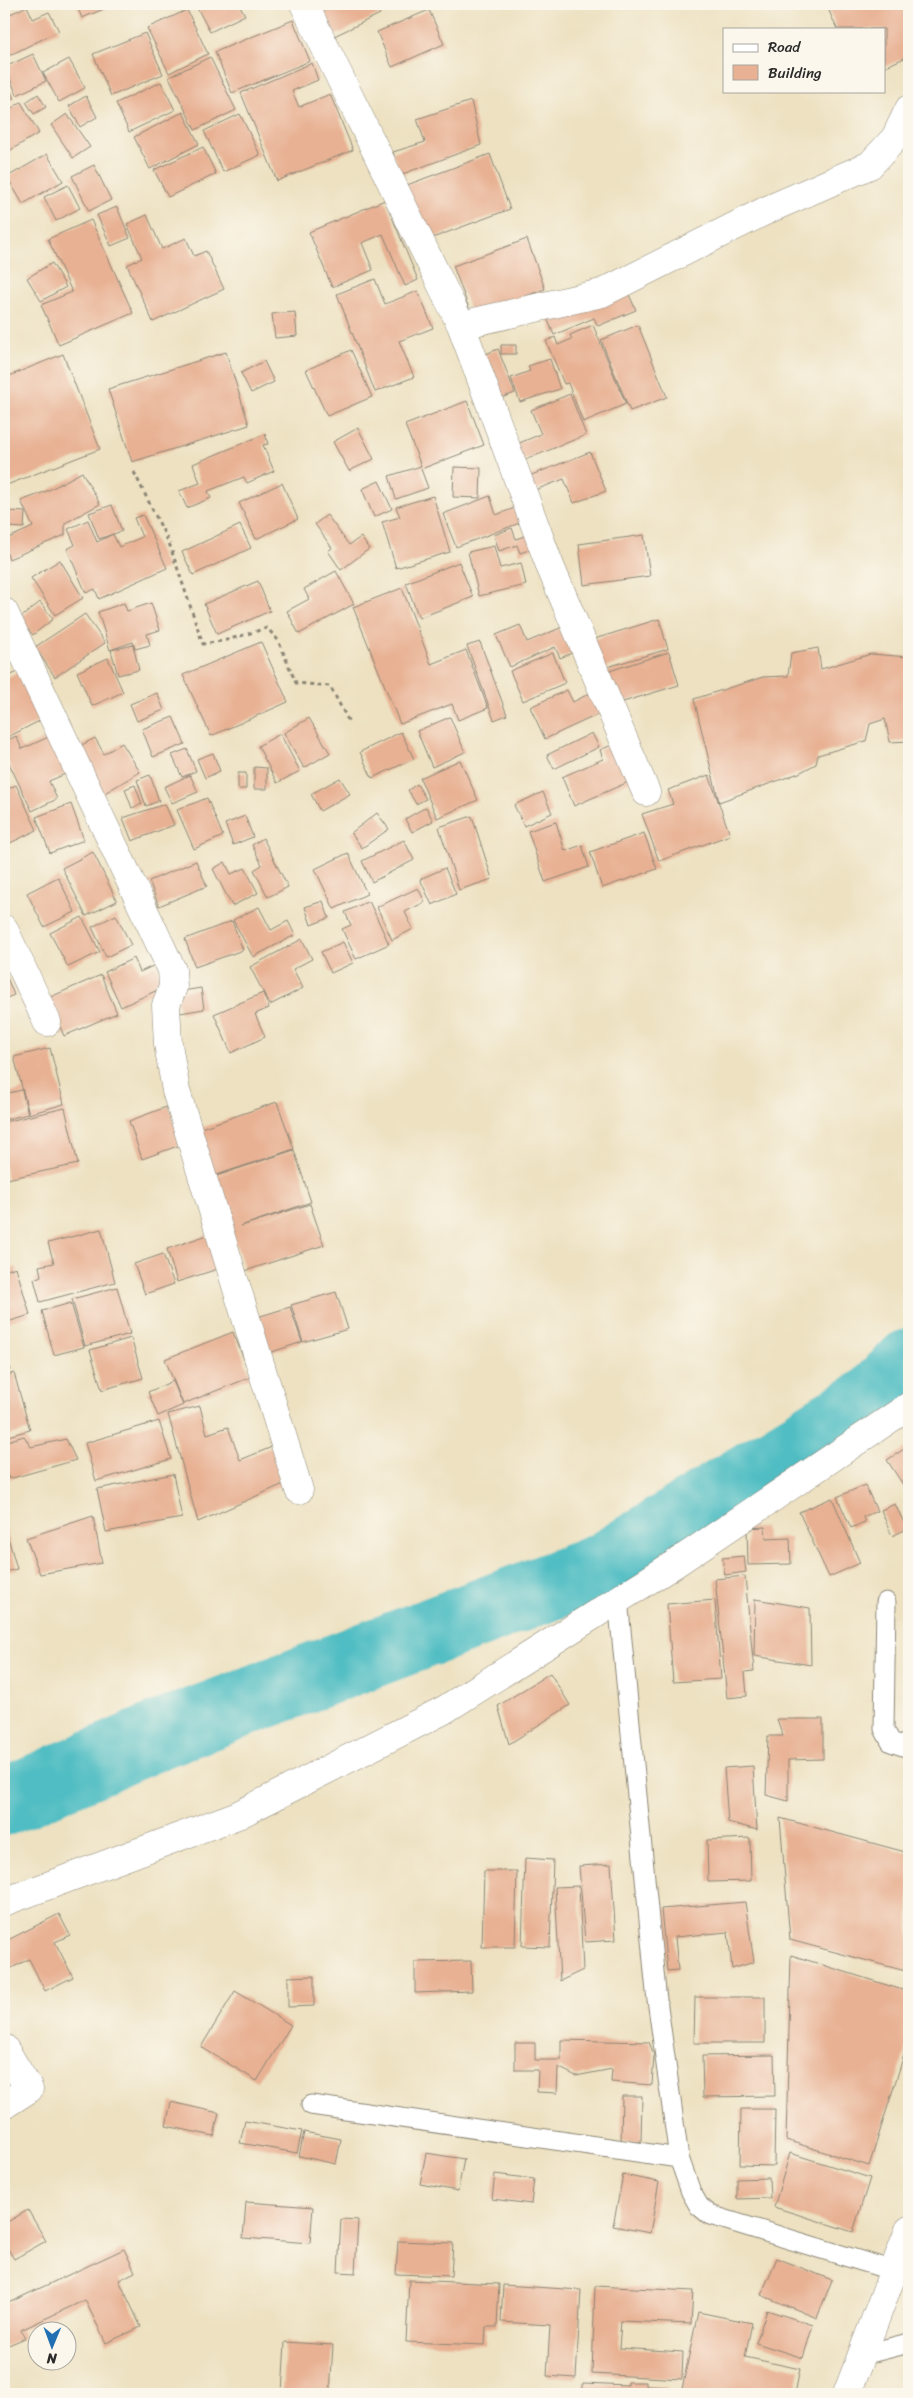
<svg xmlns="http://www.w3.org/2000/svg" width="913" height="2398" font-family="Sriracha,sans-serif">
<style>
.lines{fill:none;stroke-linecap:round;stroke-linejoin:round}
.river{stroke:#4fbdc3;stroke-width:68}
.building{fill:#e8b193}
.lane-casing{stroke:#8c8676;stroke-width:21}
.street-casing{stroke:#8c8676;stroke-width:29}
.highway-casing{stroke:#8c8676;stroke-width:29}
.path{stroke:#8c8676;stroke-width:3;stroke-dasharray:4 4;stroke-linecap:butt}
.lane{stroke:#fff;stroke-width:19}
.street{stroke:#fff;stroke-width:28}
.highway{stroke:#fff;stroke-width:28}
</style>
<rect width="100%" height="100%" fill="#fbf7ec"/>
<filter id="ink" filterUnits="userSpaceOnUse"><feTurbulence type="fractalNoise" baseFrequency=".02" numOctaves="2"/><feDisplacementMap in="SourceGraphic" scale="10" xChannelSelector="R" yChannelSelector="G"/><feConvolveMatrix kernelMatrix="1 2 1 2 8 2 1 2 1" color-interpolation-filters="sRGB"/></filter>
<filter id="wash" filterUnits="userSpaceOnUse"><feTurbulence type="fractalNoise" baseFrequency=".0096" numOctaves="4" result="noise"/><feDisplacementMap in="SourceGraphic" scale="20" xChannelSelector="R" yChannelSelector="G"/><feGaussianBlur stdDeviation="1.12" result="paint"/><feColorMatrix in="noise" values="0 0 0 0 0 0 0 0 0 0 0 0 0 0 0 0 0 1.4 0 .05"/><feComposite in="paint" operator="in"/></filter>
<g filter="url(#wash)">
<rect width="100%" height="100%" fill="#ede1c1"/>
<g class="lines">
<path class="river" d="M4 1802 159 1735 604 1566 872 1400 909 1363"/>
</g>
<g id="blocks">
<path class="building" d="M76 4H116L82 18Z
M195 4H239L245 15 210 32Z
M329 4H375L380 14 328 39 315 10Z
M381 4H398L384 9Z
M826 4H909V56L884 67V29H837Z
M27 6 33 19 49 12 59 31 4 58V17Z
M187 10 208 54 169 73 147 28Z
M429 10 444 44 392 67 377 32Z
M293 20 310 61 232 93 215 52Z
M145 33 163 74 111 96 93 54Z
M33 54 46 81 17 95 5 67Z
M210 57 236 110 195 130 169 77Z
M69 59 85 88 59 102 43 73Z
M312 63 318 80 292 91 299 107 330 94 353 150 277 181 241 93Z
M4 79 14 98 4 103Z
M161 82 175 110 129 132 116 103Z
M38 94 46 107 34 114 26 102Z
M86 96 97 117 80 127 69 106Z
M471 101 481 145 400 175 393 152 425 142 417 119Z
M21 102 39 133 4 154V113Z
M183 112 199 144 150 169 134 137Z
M67 114 90 147 73 158 51 125Z
M240 114 260 155 223 172 204 131Z
M203 147 216 174 168 197 154 170Z
M47 154 63 181 23 204 7 177Z
M490 154 510 209 427 240 407 185Z
M94 165 111 200 89 211 72 176Z
M68 185 80 208 56 221 44 197Z
M385 200 418 280 405 286 383 234 362 243 373 270 332 287 309 232Z
M4 205 10 212 4 218Z
M117 207 130 238 111 246 97 215Z
M147 215 162 249 186 238 194 256 206 251 224 289 153 322 127 265 142 258 127 224Z
M91 220 133 313 59 345 41 305 72 292 48 239Z
M527 239 545 289 472 316 453 266Z
M52 263 66 287 41 301 27 278Z
M375 279 385 304 418 291 433 328 399 341 414 377 375 392 337 294Z
M625 286 636 310 598 326 594 318 554 335 547 318Z
M295 312 297 336 275 338 272 314Z
M593 325 626 404 583 422 568 383 564 384 546 341 555 337 558 345 572 339 570 335Z
M638 325 667 397 630 411 601 340Z
M501 345H516V354H501Z
M498 349 515 393 492 401 476 358Z
M351 350 372 397 327 416 306 370Z
M226 352 249 425 132 462 108 389Z
M63 354 100 449 4 486V378Z
M550 359 560 389 520 402 511 378 530 371 528 366Z
M264 361 274 382 251 393 241 373Z
M570 394 586 435 515 464 517 444 541 434 531 410Z
M467 401 484 445 421 469 428 488 396 499 389 476 421 466 405 425Z
M358 428 374 459 349 471 333 442Z
M265 434 268 444 263 445 274 471 247 483 244 477 208 491 211 498 187 508 179 491 200 483 193 464Z
M590 452 606 491 574 503 564 479 530 492 524 478Z
M454 467 481 468 480 498 453 497Z
M82 472 100 504 65 523V535L9 559 4 547V540L33 527 21 501 47 491Z
M379 481 392 509 374 517 362 489Z
M282 483 298 519 256 539 239 503Z
M433 496 450 552 396 568 382 522 400 517 396 507Z
M490 496 496 515 520 506 525 521 456 547 443 514Z
M112 505 122 531 99 539 89 513Z
M9 511 25 512 24 528 8 527Z
M143 515 167 568 99 599 95 589 86 593 67 549 75 545 68 529 88 520 97 542 113 534 119 547 142 537 134 518Z
M327 515 349 545 361 537 369 549 341 570 328 551 332 548 315 524Z
M240 525 251 548 193 575 182 552Z
M512 528 516 539 533 533 538 547 520 553 517 545 499 551 494 535Z
M644 535 650 576 584 585 579 544Z
M494 546 500 568 521 563 526 585 479 596 468 552Z
M60 560 83 598 55 615 31 578Z
M459 562 473 597 419 618 406 583Z
M336 571 354 604 299 634 287 611 309 599 304 589Z
M258 581 270 611 217 634 204 604Z
M402 588 431 664 466 650 488 708 458 720 452 704 400 724 353 607Z
M40 602 53 619 33 635 19 619Z
M124 603 127 611 151 603 160 630 147 634 150 645 135 649 133 642 110 650 98 612Z
M85 614 105 643 55 677 35 647Z
M659 619 668 649 597 670 588 641Z
M572 623 584 648 560 658 555 647 510 667 496 635 520 625 527 642Z
M261 642 288 702 211 736 183 675Z
M480 642 507 715 494 720 467 646Z
M133 645 139 670 118 675 111 650Z
M818 648 821 669 871 654 909 657V741L890 742 885 719 870 724 866 741 818 755 816 764 799 773 719 802 694 699 763 677 788 676 791 653Z
M669 652 679 685 613 705 603 673Z
M553 653 565 683 523 701 510 671Z
M108 658 123 692 92 706 77 672Z
M25 668 49 716 4 739V679Z
M598 689 608 710 545 739 530 707 567 690 573 702Z
M157 693 164 710 137 721 130 704Z
M173 717 185 744 153 757 142 729Z
M450 717 465 752 432 767 417 731Z
M309 718 330 753 304 768 284 733Z
M401 732 414 759 372 778 360 752Z
M592 733 599 747 554 769 547 755Z
M280 734 300 771 277 783 258 746Z
M53 735 70 772 49 781 57 799 32 811 4 753V742L16 736 22 749Z
M95 738 104 754 122 743 140 772 98 797 78 747Z
M619 742 635 779 574 806 562 777 603 759 600 750Z
M187 749 196 771 182 777 172 755Z
M213 753 220 771 205 778 197 759Z
M460 760 478 800 437 818 420 778Z
M254 767 267 768V789H254Z
M238 773H246V789H238Z
M150 775 159 801 146 806 137 780Z
M190 775 198 792 172 803 164 787Z
M709 775 730 835 659 861 642 814 673 804 668 790Z
M340 778 350 794 320 811 311 794Z
M417 784 426 799 416 804 408 790Z
M16 785 37 830 4 846V791Z
M135 785 142 804 132 808 125 789Z
M543 792 552 813 524 826 514 805Z
M207 798 223 836 194 849 177 810Z
M71 804 84 840 50 853 36 817Z
M165 804 174 825 132 841 123 818Z
M426 807 433 821 412 832 405 819Z
M377 813 389 829 362 848 351 833Z
M245 816 253 837 233 845 225 824Z
M472 816 492 879 459 890 439 827Z
M556 822 565 851 582 845 589 867 545 882 528 831Z
M644 833 657 869 602 888 590 852Z
M263 838 288 887 268 897 254 870 262 865 252 845Z
M404 840 414 860 372 882 362 861Z
M93 852 117 901 86 916 62 868Z
M348 853 367 894 334 909 315 869Z
M196 861 207 886 159 906 149 881Z
M225 862 231 874 245 868 258 893 232 906 213 869Z
M445 868 456 894 432 905 420 879Z
M58 877 75 912 44 927 27 893Z
M418 888 425 902 405 912 413 929 392 940 377 907Z
M323 901 329 918 311 925 305 907Z
M369 901 389 944 356 959 342 929 351 925 345 912Z
M259 907 271 930 288 921 295 935 253 957 233 920Z
M116 915 131 945 106 957 92 927Z
M82 917 100 952 68 967 50 933Z
M232 921 243 950 195 967 185 939Z
M302 939 312 959 293 969 303 988 270 1005 250 967Z
M343 942 353 963 331 973 321 952Z
M134 958 140 972 155 965 164 987 121 1007 105 972Z
M4 970 14 995 4 999Z
M101 975 117 1013 64 1036 48 998Z
M201 988 204 1009 180 1013 176 992Z
M263 993 269 1008 255 1014 265 1037 231 1053 214 1014Z
M50 1048 64 1104 29 1114 14 1057Z
M22 1090 28 1114 4 1120V1094Z
M277 1102 294 1149 214 1176 198 1129Z
M169 1106 183 1144 142 1159 129 1121Z
M65 1108 78 1164 7 1179 4 1163V1122Z
M294 1150 311 1202 241 1226 310 1204 324 1245 245 1271 213 1177Z
M101 1229 115 1282 40 1302 34 1279 41 1276 39 1266 54 1263 48 1243Z
M210 1234 221 1268 177 1282 167 1249Z
M163 1254 174 1284 145 1294 134 1264Z
M16 1267 30 1315 4 1323V1271Z
M117 1287 130 1334 85 1346 72 1299Z
M336 1292 348 1329 303 1342 291 1305Z
M71 1303 84 1347 54 1355 42 1311Z
M290 1307 302 1342 266 1354 254 1318Z
M233 1332 251 1377 183 1404 165 1359Z
M131 1338 143 1378 102 1390 90 1350Z
M4 1349 10 1370 4 1372Z
M14 1373 30 1430 4 1437V1376Z
M173 1381 183 1405 158 1416 148 1392Z
M200 1406 207 1434 228 1427 240 1460 272 1447 288 1482 198 1522 168 1414Z
M159 1421 171 1459 96 1481 85 1443Z
M24 1436 31 1447 66 1439 76 1460 9 1479 4 1465V1442Z
M909 1446V1494L887 1460Z
M173 1474 182 1518 106 1532 97 1489Z
M865 1485 877 1511 863 1517 865 1522 851 1528 837 1497Z
M832 1498 860 1563 829 1577 799 1512Z
M895 1504 907 1529 892 1536 881 1510Z
M93 1516 102 1563 40 1574 26 1538Z
M4 1523 17 1569 4 1572Z
M765 1527 766 1539 790 1538 791 1564 748 1565 747 1528Z
M744 1556 746 1572 725 1575 722 1558Z
M745 1576 754 1671 745 1672 747 1696 727 1698 715 1579Z
M755 1599 810 1608 811 1665 754 1656Z
M715 1600 721 1679 673 1682 667 1604Z
M550 1673 570 1705 509 1744 498 1706Z
M777 1719H823V1759L788 1760V1801L766 1795 768 1736H783Z
M753 1766 757 1830 728 1822 724 1768Z
M780 1818 909 1853V1972L790 1940Z
M750 1838 751 1881 708 1882 707 1840Z
M525 1858 553 1860 550 1947 522 1946Z
M611 1864 616 1940 585 1942 579 1866Z
M484 1871H517L515 1947H482Z
M579 1886 583 1970 560 1981 555 1887Z
M745 1902 754 1962 732 1969 728 1932 675 1937 678 1970 667 1971 661 1909Z
M59 1914 70 1935 55 1942 73 1977 45 1991 29 1959 4 1972V1942Z
M791 1955 909 1992V2039L869 2166 786 2140Z
M471 1961 472 1991 415 1993V1962Z
M314 1976V2006L288 2007V1977Z
M235 1991 291 2025 257 2081 201 2047Z
M695 1997H765V2043H694Z
M561 2040 649 2042 654 2055 652 2085 611 2082 612 2069 576 2076 558 2067 557 2093 537 2092 538 2070H515V2043H535V2060H561Z
M774 2055 775 2096 703 2097 702 2056Z
M622 2096H642L641 2142H621Z
M171 2102 219 2113 214 2136 166 2126Z
M741 2109H775L774 2166 740 2165Z
M245 2121 302 2131 297 2153 240 2143Z
M304 2132 341 2139 336 2164 299 2156Z
M426 2153 464 2159 458 2191 420 2184Z
M790 2153 870 2178 853 2232 774 2207Z
M495 2174 534 2179 531 2204 492 2199Z
M623 2175 659 2182 650 2233 613 2226Z
M769 2178 770 2198 737 2199V2179Z
M246 2202 313 2207 310 2243 243 2238Z
M28 2210 46 2241 14 2259 8 2249 4 2252V2224Z
M341 2219 358 2220 355 2273 338 2272Z
M398 2241 453 2243 451 2276 396 2274Z
M124 2249 135 2272 119 2280 141 2327 106 2343 85 2300 21 2330 25 2338 4 2347V2305Z
M777 2258 832 2280 817 2318 761 2295Z
M409 2280 499 2284 497 2327H486L485 2345 406 2342Z
M503 2285 581 2290 576 2378 547 2376 550 2325 501 2322Z
M595 2286 693 2291 691 2324 621 2321 619 2348 683 2352 682 2379 592 2374Z
M767 2310 813 2325 803 2358 756 2343Z
M698 2312 752 2323 745 2357 800 2369 795 2394H681Z
M285 2342 333 2345 330 2394 282 2393Z
M628 2382H646V2386L667 2387V2394H583V2383L628 2385Z"/>
</g>
</g>
<g filter="url(#ink)">
<use href="#blocks" fill-opacity="0" stroke="#8c8676" stroke-width="1"/>
<g class="lines">
<g class="lane-casing">
<path id="lane" d="M618 1599 656 1992 679 2158 691 2192 699 2206 710 2215 894 2271
M886 1602 884 1729 891 1742 909 1748
M311 2105 679 2158
M862 2355 909 2343"/>
</g>
<g class="street-casing">
<path id="street" d="M304 4 461 325 550 566 646 792
M461 325 602 293 767 210 870 165 895 138 909 109
M4 612 172 970 173 987 166 1005 168 1044 176 1091 299 1490
M4 929 47 1022
M4 1902 238 1815 444 1710 676 1563 909 1406
M4 2048 29 2089 4 2105"/>
</g>
<g class="highway-casing">
<path id="highway" d="M847 2394 909 2230"/>
</g>
<path class="path" d="M134 472 169 543 203 644 227 640 267 628 278 640 296 683 330 686 350 724"/>
<use href="#lane" class="lane"/>
<use href="#street" class="street"/>
<use href="#highway" class="highway"/>
</g>
</g>
<rect width="913" height="2398" fill="none" stroke="#fbf7ec" stroke-width="20"/>
<rect x="723" y="28" width="162" height="65" fill="#fbf7ec" stroke="#a8a59f"/>
<rect x="733" y="44" width="25" height="8" fill="#ffffff" stroke="#a8a59f"/>
<text x="768" y="52" font-size="15" fill="#2b2b2b">Road</text>
<rect x="733" y="65" width="25" height="15" fill="#e8b193" stroke="#a8a59f"/>
<text x="768" y="78" font-size="15" fill="#2b2b2b">Building</text>
<g transform="translate(52 2346) rotate(181)"><circle r="24" fill="#fbf7ec" stroke="#a8a59f"/>
<path d="M0-4L9 19L0 12L-9 19Z" fill="#1f6fb2"/>
<text y="-8" font-size="14" font-weight="bold" text-anchor="middle" fill="#2b2b2b">N</text>
</g>
</svg>
